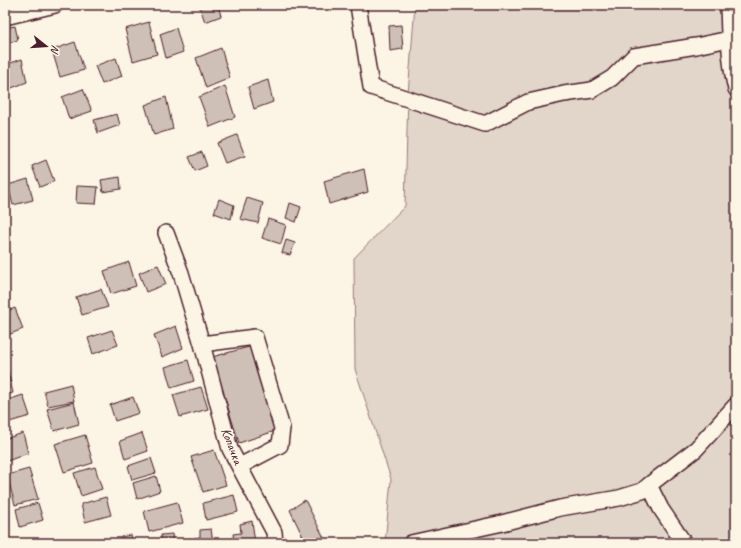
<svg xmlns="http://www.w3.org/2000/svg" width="741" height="548" font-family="Caveat,sans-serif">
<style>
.green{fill:#e2d5ca;stroke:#967a7a}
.building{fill:#cfc0b7;stroke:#4a1f2b}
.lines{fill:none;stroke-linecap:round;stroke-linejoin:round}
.minor-casing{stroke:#4a1f2b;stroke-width:18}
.minor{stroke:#fcf5e5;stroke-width:15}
.labels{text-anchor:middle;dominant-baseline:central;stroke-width:4;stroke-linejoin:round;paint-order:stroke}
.street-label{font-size:14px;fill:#4a1f2b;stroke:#fcf5e5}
</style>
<rect width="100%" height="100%" fill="#fcf5e5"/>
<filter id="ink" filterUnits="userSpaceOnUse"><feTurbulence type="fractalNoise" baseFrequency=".025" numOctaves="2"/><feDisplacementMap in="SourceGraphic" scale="8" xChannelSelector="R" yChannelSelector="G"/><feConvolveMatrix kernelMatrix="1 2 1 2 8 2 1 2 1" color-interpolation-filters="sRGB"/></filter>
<g filter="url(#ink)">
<path class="green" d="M415 5H736V543H385L391 479 355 369 354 258 405 206 408 94Z"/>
<path class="building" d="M199 5H218L221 16 205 22Z
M149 22 157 54 133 61 125 29Z
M401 25 403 49 390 51 389 26Z
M15 26 18 40 5 44V28Z
M176 28 183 52 166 58 160 34Z
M75 42 84 70 60 77 52 50Z
M221 48 230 78 206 88 196 58Z
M116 58 122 76 102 84 95 66Z
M22 59 27 82 9 89 5 76V65Z
M268 80 273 102 254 109 248 87Z
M225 86 235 117 210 127 199 97Z
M83 89 92 111 69 119 62 97Z
M166 97 173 129 154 135 145 105Z
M117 114 120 125 98 133 94 120Z
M237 135 245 156 225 163 217 143Z
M202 152 207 166 195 171 189 157Z
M46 160 54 181 40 187 32 166Z
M364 169 368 192 329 204 324 181Z
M120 177 121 189 103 192 101 180Z
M28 179 33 200 13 205 8 185Z
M77 186 98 187 96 204 76 203Z
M247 198 263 203 258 223 240 219Z
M219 199 234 205 231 219 214 213Z
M290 203 301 207 296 222 286 218Z
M268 219 286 225 281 244 262 238Z
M286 240 295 243 290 255 282 253Z
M129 262 136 286 111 294 104 271Z
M158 265 166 284 146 292 139 273Z
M101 289 108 307 82 315 76 297Z
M15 308 23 329 5 336V312Z
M176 326 183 348 162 357 154 335Z
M112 330 118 345 93 354 88 338Z
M256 345 281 429 239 443 212 357Z
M5 360 9 374 5 375Z
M188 360 194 381 171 388 165 367Z
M9 375 13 393 5 395V377Z
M71 384 74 401 48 406 44 391Z
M201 387 208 409 180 417 173 395Z
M23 395 30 416 6 423 5 419V401Z
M133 397 139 413 115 421 110 405Z
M74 402 79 424 54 431 47 409Z
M23 433 28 453 5 462V439Z
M142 433 148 451 125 459 120 441Z
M85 435 93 463 64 472 55 444Z
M214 450 226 485 203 492 191 457Z
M151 458 156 473 132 480 128 466Z
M95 467 102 489 81 496 74 473Z
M29 469 38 499 15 505 7 475Z
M156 476 160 491 137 499 133 483Z
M234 495 238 512 206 520 203 503Z
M106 497 111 515 85 522 81 504Z
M305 500 324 538 315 543H306L290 510Z
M177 502 183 523 149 532 144 511Z
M38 503 43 520 20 527 16 509Z
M252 521 255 543H234L233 534 241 533 240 524Z
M211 529 213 543H195L194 538 200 537V530Z
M172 534 173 543H159H161V535Z
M131 535 133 543H121V537Z"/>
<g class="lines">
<g class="minor-casing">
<path id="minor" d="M358 5 371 87 485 124 528 102 564 94 592 90 612 78 634 56 696 46 729 39
M728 5C729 33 729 62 736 89
M5 17 55 5
M166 233 181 273 202 344 255 337 282 428 280 445 240 466
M202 344 230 449 274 532 275 543
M411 543 498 524 560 508 619 498 642 491 649 485
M684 543 661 509 649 485 696 449 736 405"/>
</g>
<use href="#minor" class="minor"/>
</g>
</g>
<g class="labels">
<g class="street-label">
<text transform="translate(232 446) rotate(69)">Копачка</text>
</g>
</g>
<rect width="741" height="548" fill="none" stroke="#fcf5e5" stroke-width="20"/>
<rect x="10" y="10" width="721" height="528" fill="none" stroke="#4a1f2b" stroke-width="1.5" filter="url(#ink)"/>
<g transform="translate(46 46) rotate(107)" stroke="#fcf5e5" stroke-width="3" paint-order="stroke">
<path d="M0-3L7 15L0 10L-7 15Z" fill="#4a1f2b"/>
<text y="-6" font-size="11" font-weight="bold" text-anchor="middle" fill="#4a1f2b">N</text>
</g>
</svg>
